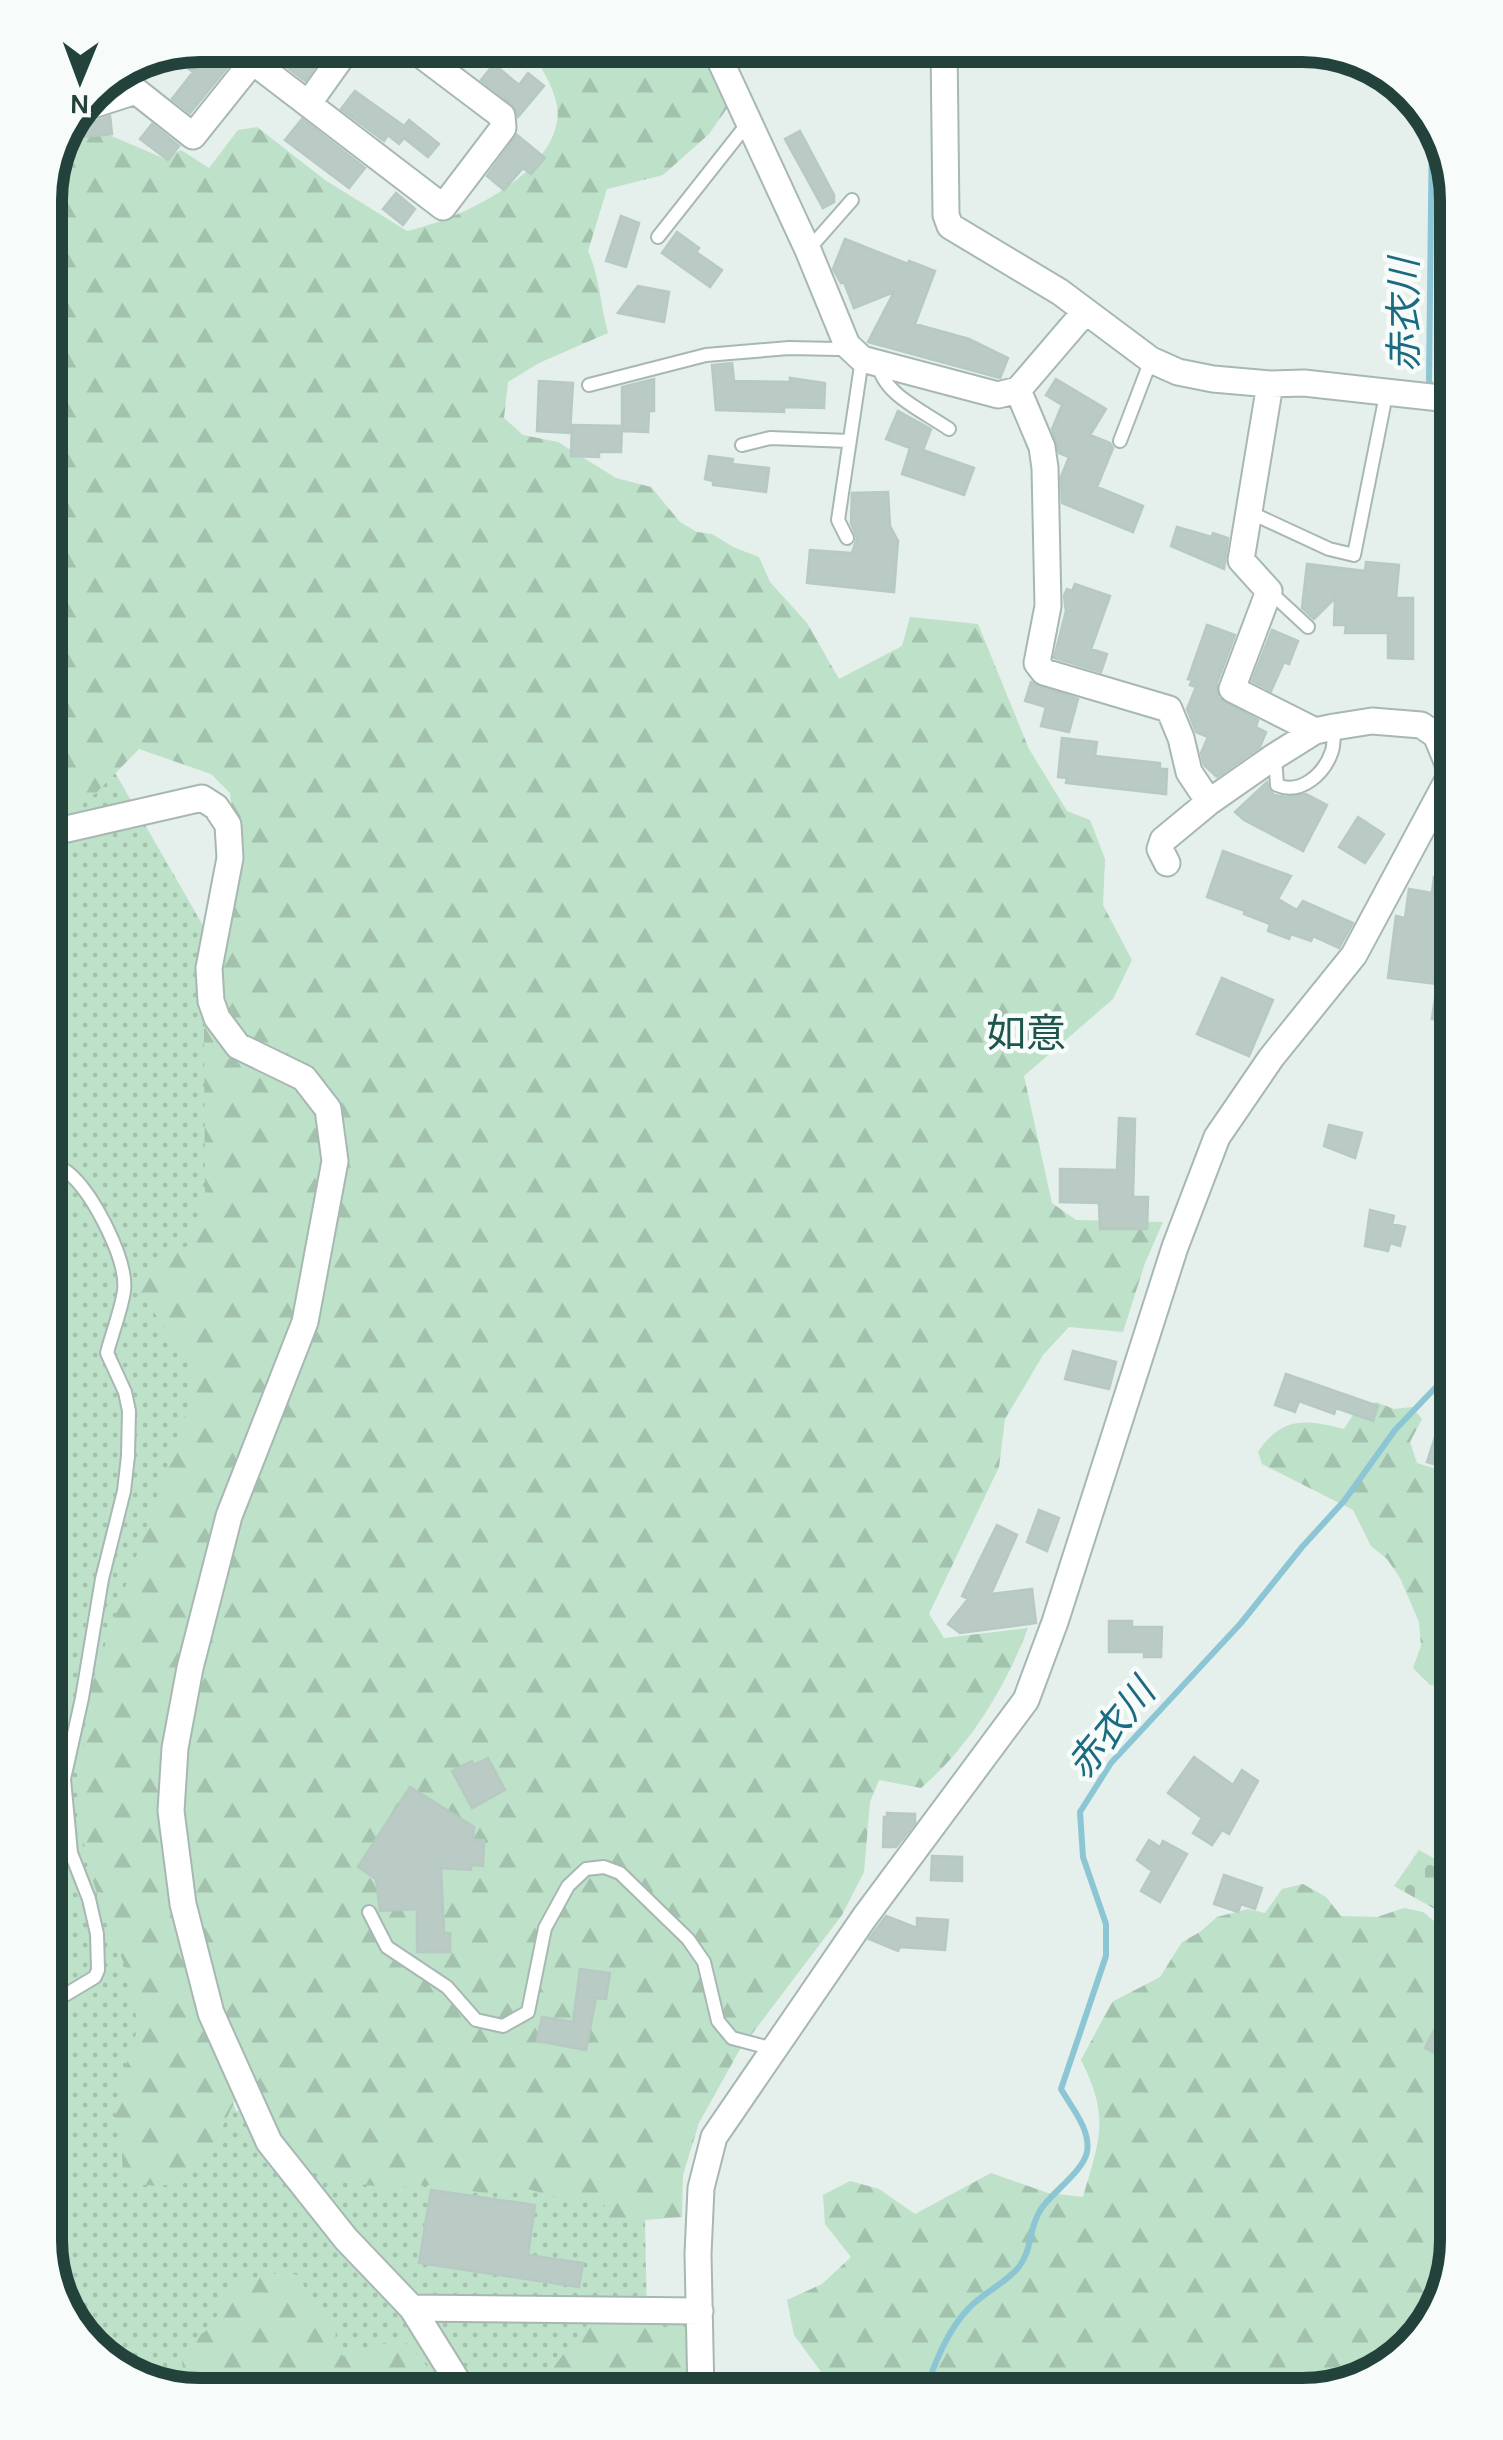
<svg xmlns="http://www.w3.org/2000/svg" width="1503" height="2440" font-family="Karla,'Noto Sans JP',sans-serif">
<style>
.green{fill:url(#green-dots)}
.forest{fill:url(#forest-firs)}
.cemetery{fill:url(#cemetery-stones)}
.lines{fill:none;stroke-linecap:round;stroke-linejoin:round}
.stream{stroke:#8cc6d5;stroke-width:6}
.building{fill:#bacac4;stroke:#b7c9c3;stroke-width:2.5}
.lane-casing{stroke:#a7b8b3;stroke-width:16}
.street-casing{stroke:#a7b8b3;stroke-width:29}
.lane{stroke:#fff;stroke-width:12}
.street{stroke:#fff;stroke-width:25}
.labels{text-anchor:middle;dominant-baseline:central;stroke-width:9;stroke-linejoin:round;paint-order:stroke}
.water-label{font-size:38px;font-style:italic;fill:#1a6b82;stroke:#f7fbf9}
.quarter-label{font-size:40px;fill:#1e564b;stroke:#f7fbf9}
.rim{fill:none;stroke:#23423b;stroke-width:12}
</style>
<defs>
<pattern id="green-dots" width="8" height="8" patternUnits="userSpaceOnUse" patternTransform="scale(2.5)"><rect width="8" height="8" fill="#bee1c9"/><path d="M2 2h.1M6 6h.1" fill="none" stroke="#a3c2ae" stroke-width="1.8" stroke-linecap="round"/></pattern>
<pattern id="forest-firs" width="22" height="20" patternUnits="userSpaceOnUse" patternTransform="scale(2.5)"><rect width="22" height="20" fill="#bee1c9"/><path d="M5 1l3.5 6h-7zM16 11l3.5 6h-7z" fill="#a3c2ae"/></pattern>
<pattern id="cemetery-stones" width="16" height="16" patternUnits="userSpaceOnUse" patternTransform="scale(2.5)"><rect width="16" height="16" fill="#bee1c9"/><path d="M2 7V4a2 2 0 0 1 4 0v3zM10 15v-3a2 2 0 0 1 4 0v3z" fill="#a3c2ae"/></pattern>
</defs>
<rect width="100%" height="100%" fill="#e5efeb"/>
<path class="green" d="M110 764 303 1099 177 1954 236 2111 621 2129 645 2221 647 2321 691 2324 690 2395H191L115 2369 61 2309 45 2240V779Z"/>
<path class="forest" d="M526 45H700L730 104 709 134 663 175 607 189 588 251C600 278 600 305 608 333L539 363 508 382 504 418 523 435 558 442 616 478 651 487 680 522 697 532 712 534 733 547 759 557 770 582 807 623 839 679 902 646 910 617 978 624 1029 749 1067 811 1090 820 1105 859 1103 905 1132 960 1113 999 1024 1076 1052 1203 1076 1220 1163 1222 1145 1263 1123 1332 1069 1327 1043 1355 1005 1419 999 1467 929 1614 944 1638 1028 1628C1005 1688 970 1746 921 1788L879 1780 870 1802 864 1872 842 1915 739 2051 699 2123 683 2175 682 2217 607 2223 604 2205 563 2199 528 2189 503 2187 486 2193 428 2185 387 2188 326 2179 302 2165 242 2086 220 2132 186 2183 156 2186 123 2183 122 2151 115 2118 121 2082 138 2027 128 1972 106 1923 86 1857 80 1817 82 1760 88 1694 190 1402 189 1361 139 1292 152 1260 187 1246 205 1196 204 1031 210 972 236 851 230 793 211 774 139 749 95 794 45 809V191L73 130 95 129 163 158 181 150 209 168 238 130 257 127 325 180 407 231C458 220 547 178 557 122 562 97 540 64 526 45Z
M1376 1402 1394 1409 1412 1407 1422 1419 1410 1442 1417 1463 1458 1476V1741L1448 1726 1452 1704 1449 1687 1430 1685 1413 1668 1421 1646 1419 1622 1400 1578 1387 1559 1371 1546 1353 1510 1262 1464 1258 1452C1282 1416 1306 1419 1344 1429L1354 1413Z
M1303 1884 1326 1897 1341 1916 1377 1917 1404 1908 1423 1912 1453 1937 1454 1979 1434 2030 1458 2047V2240L1432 2325 1372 2379 1303 2395H905L900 2388 883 2393 861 2380 830 2384 794 2335 787 2300 822 2284 851 2257 825 2224 823 2195 850 2181 879 2189 915 2214 991 2173 1048 2193 1083 2197C1100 2139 1110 2117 1081 2060L1112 2002 1160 1977 1182 1942 1200 1932 1217 1917 1248 1909 1265 1913 1282 1889Z
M286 2271 299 2276 319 2316 336 2331 334 2347 343 2356 401 2339 421 2358 446 2395 185 2393 182 2359 188 2343 213 2326 221 2304 238 2282Z
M626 2317 655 2328H678L695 2341 710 2366 721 2395H531L591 2320Z"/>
<path class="cemetery" d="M1419 1850 1458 1872V1922L1394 1886Z"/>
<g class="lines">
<path class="stream" d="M1432 393 1429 380 1432 120
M1434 405 1443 412 1441 643 1458 680
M925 2395C932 2367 949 2327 970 2307 985 2292 1004 2284 1018 2268 1034 2248 1028 2224 1044 2205 1056 2190 1084 2169 1087 2152 1091 2130 1072 2108 1061 2089L1106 1956V1924L1083 1857 1080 1812 1111 1763 1241 1623 1302 1547 1344 1501 1395 1430 1458 1364"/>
</g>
<path class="building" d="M200 45H215L216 52 230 64 190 113 172 99 193 72 172 57Z
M258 45H288L316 65 305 81Z
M494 64 519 85 528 73 544 86 518 117 512 104 481 80Z
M355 91 404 126 409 120 439 144 428 157 404 138 399 144 388 135 384 141 341 109Z
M110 116 112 134 69 138 76 122 87 124Z
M302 119 365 168 349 188 285 140Z
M152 124 179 146 168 160 140 139Z
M800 131 834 195V202L823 208 785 139Z
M517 135 545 158 531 174 523 168 504 190 487 176Z
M396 193 415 209 403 225 383 209Z
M621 216 639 223 626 267 606 261Z
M677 232 699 248 696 252 722 270 710 287 662 253Z
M845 239 908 264 909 261 935 271 915 324 969 339 1008 358 1000 378 868 342 894 292 854 308 844 282 841 283 833 269Z
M638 286 669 292 664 322 618 313Z
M732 363 734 381 790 382V378L825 383 824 408 784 407V412L716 410 712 365Z
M654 379V411H649L648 432 622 431V387Z
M1056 379 1106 409 1090 435 1110 443 1113 448 1097 487 1143 506 1133 532 1062 503 1061 477 1069 457 1059 453 1052 429 1062 405 1046 395Z
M539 381 573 383 570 433 537 431Z
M898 411 931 429 923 450 974 468 964 495 902 474 910 448 886 439Z
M572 425 622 426 621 452H599V457L571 456Z
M709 456 733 459 732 464 769 468 766 492 713 485V481L705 479Z
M888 492 890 526 898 541 894 592 807 583 810 550 852 553 857 538 851 523 852 493Z
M1177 527 1212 537 1213 533 1228 538 1224 569 1171 546Z
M1366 562 1399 565 1396 598H1413V659L1388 658V633H1345L1346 625H1334L1335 598 1314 619 1302 608 1307 564 1365 571Z
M1075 584 1110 596 1091 649 1107 654 1101 672 1054 658 1066 611 1064 596 1067 589 1072 591Z
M1207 625 1235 635 1217 683 1218 698 1258 720 1256 727 1266 732 1260 747 1217 777 1204 765 1201 753 1208 737 1196 732 1187 709 1196 687 1190 685 1192 680 1188 679Z
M1272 630 1298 641 1289 664 1284 662 1271 691 1252 681Z
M1031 682 1078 699 1069 732 1041 726 1046 707 1025 701Z
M1062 738 1097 742 1095 756 1160 763V769H1167L1166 794 1066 783 1067 778 1058 777Z
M1267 782 1269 790 1274 795 1286 797 1306 794 1327 805 1303 851 1244 820 1235 812Z
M1358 817 1384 834 1365 863 1339 847Z
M1223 851 1291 876 1278 899 1297 910 1303 901 1353 923 1339 948 1313 936 1311 941 1291 934 1289 939 1268 931 1270 924 1244 914 1245 911 1207 897Z
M1434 877 1453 880 1450 895 1458 896V1022L1432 1019 1437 984 1388 978 1396 916 1405 918 1409 889 1432 893Z
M1222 978 1273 1000 1249 1056 1197 1034Z
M1119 1118 1135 1119 1133 1197H1148L1147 1229H1100L1099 1203 1060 1202V1169L1117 1170Z
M1329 1125 1362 1133 1355 1158 1324 1146Z
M1370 1210 1394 1216 1392 1224 1405 1227 1400 1246 1390 1243 1388 1251 1365 1246Z
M1073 1351 1116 1362 1109 1389 1065 1379Z
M1286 1374 1378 1406 1373 1421 1336 1408 1334 1414 1299 1401 1295 1412 1275 1405Z
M1435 1437 1458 1444V1472L1427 1462Z
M1039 1510 1059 1518 1047 1551 1027 1542Z
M997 1525 1017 1535 991 1594 1032 1589 1036 1623 960 1633 948 1624 968 1599 962 1596Z
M1109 1621H1132V1627H1162L1161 1657H1144V1652H1109Z
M1194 1757 1233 1785 1242 1770 1258 1781 1229 1834 1222 1830 1212 1845 1193 1833 1202 1818 1168 1793Z
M488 1758 505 1790 472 1808 452 1771 472 1761 474 1765Z
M410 1787 474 1827 473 1840H484L483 1866 471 1865V1870L441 1868 444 1933H450V1952H417V1909L380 1911 376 1879 358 1867Z
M887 1813 915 1814V1823L896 1847H883L884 1817H887Z
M1149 1840 1160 1847 1163 1841 1187 1854 1160 1902 1141 1891 1152 1871 1137 1860Z
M932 1856 962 1857V1881L931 1880Z
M1224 1875 1262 1888 1255 1909 1241 1904 1238 1912 1214 1904Z
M886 1916 917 1928V1918L948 1920 945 1950 900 1947 898 1951 869 1939Z
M580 1969 610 1973 606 1999 596 1998 586 2050 537 2041 542 2017 573 2022Z
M1458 1984V2065L1425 2048Z
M431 2190 535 2205 528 2255 583 2263 579 2287 419 2263Z"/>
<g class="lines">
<g class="lane-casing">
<path id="lane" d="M658 237 748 123
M808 250 852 200
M879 363C880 393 925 412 949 429
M589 385 706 355 789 348 838 349 847 345
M1120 441 1151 360
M742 445 770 438 849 441
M1249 512 1329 549 1354 555 1387 390
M847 538 838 520 862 359
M1269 591 1308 627
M1275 756 1277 785C1300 795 1324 775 1332 751 1334 744 1334 734 1334 727
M369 1912 387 1947 447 1987 476 2020 503 2026 528 2012 545 1928 568 1886 586 1869 604 1867 620 1873 688 1939 704 1962 718 2021 732 2038 773 2049
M45 2007 95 1977 98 1970 97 1934 89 1899 71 1853 64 1779 82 1698 102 1579 124 1491 128 1456 129 1411 125 1392 107 1353C112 1333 121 1311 124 1291 128 1260 94 1197 72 1176 65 1169 54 1164 45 1159"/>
</g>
<g class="street-casing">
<path id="street" d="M231 45 443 207 503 128 502 116 408 45
M713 45 808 250 847 345 862 359 998 395 1018 390 1084 313
M944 45 946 215 950 226 1060 292 1151 360 1178 372 1213 379 1270 384 1304 383 1458 400
M308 104 350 45
M83 108 136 91 193 136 253 61
M1270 384 1241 560 1269 591 1232 689 1315 731
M1018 390 1042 447 1045 468 1048 606 1037 663 1044 672 1169 709 1181 738 1189 772 1209 802
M45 834 202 798 216 807 228 825 230 858 209 968 211 1001 217 1018 238 1046 304 1078 328 1109 335 1161 305 1322 229 1516 190 1668 175 1748 171 1811 183 1904 211 2013 269 2142 346 2239 412 2308 466 2395
M1167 863 1160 849 1163 840 1209 802 1275 756 1315 731 1334 727 1372 721 1421 725 1436 735 1455 781
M412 2308 700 2311
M701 2395 698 2254 701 2188 714 2137 864 1918 1026 1700 1055 1622 1175 1247 1217 1137 1271 1058 1354 955 1458 761"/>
</g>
<use href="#lane" class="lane"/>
<use href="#street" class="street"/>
</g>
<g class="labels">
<g class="water-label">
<text transform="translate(1404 315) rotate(-90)">赤衣川</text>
<text transform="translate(1111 1729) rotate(-51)">赤衣川</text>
</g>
<g class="quarter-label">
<text x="1026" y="1033">如意</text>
</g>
</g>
<path d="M0 0H1503V2440H0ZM200 62H1302A138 138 0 0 1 1440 200V2240A138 138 0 0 1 1302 2378H200A138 138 0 0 1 62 2240V200A138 138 0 0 1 200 62Z" fill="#f7fbf9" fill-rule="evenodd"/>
<path class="rim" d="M200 62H1302A138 138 0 0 1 1440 200V2240A138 138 0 0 1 1302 2378H200A138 138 0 0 1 62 2240V200A138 138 0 0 1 200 62Z"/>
<g transform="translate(80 80) rotate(181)" stroke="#f7fbf9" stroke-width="8" paint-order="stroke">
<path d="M0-8L18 38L0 25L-18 38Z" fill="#23423b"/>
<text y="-15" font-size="28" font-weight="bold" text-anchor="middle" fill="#23423b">N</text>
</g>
</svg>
